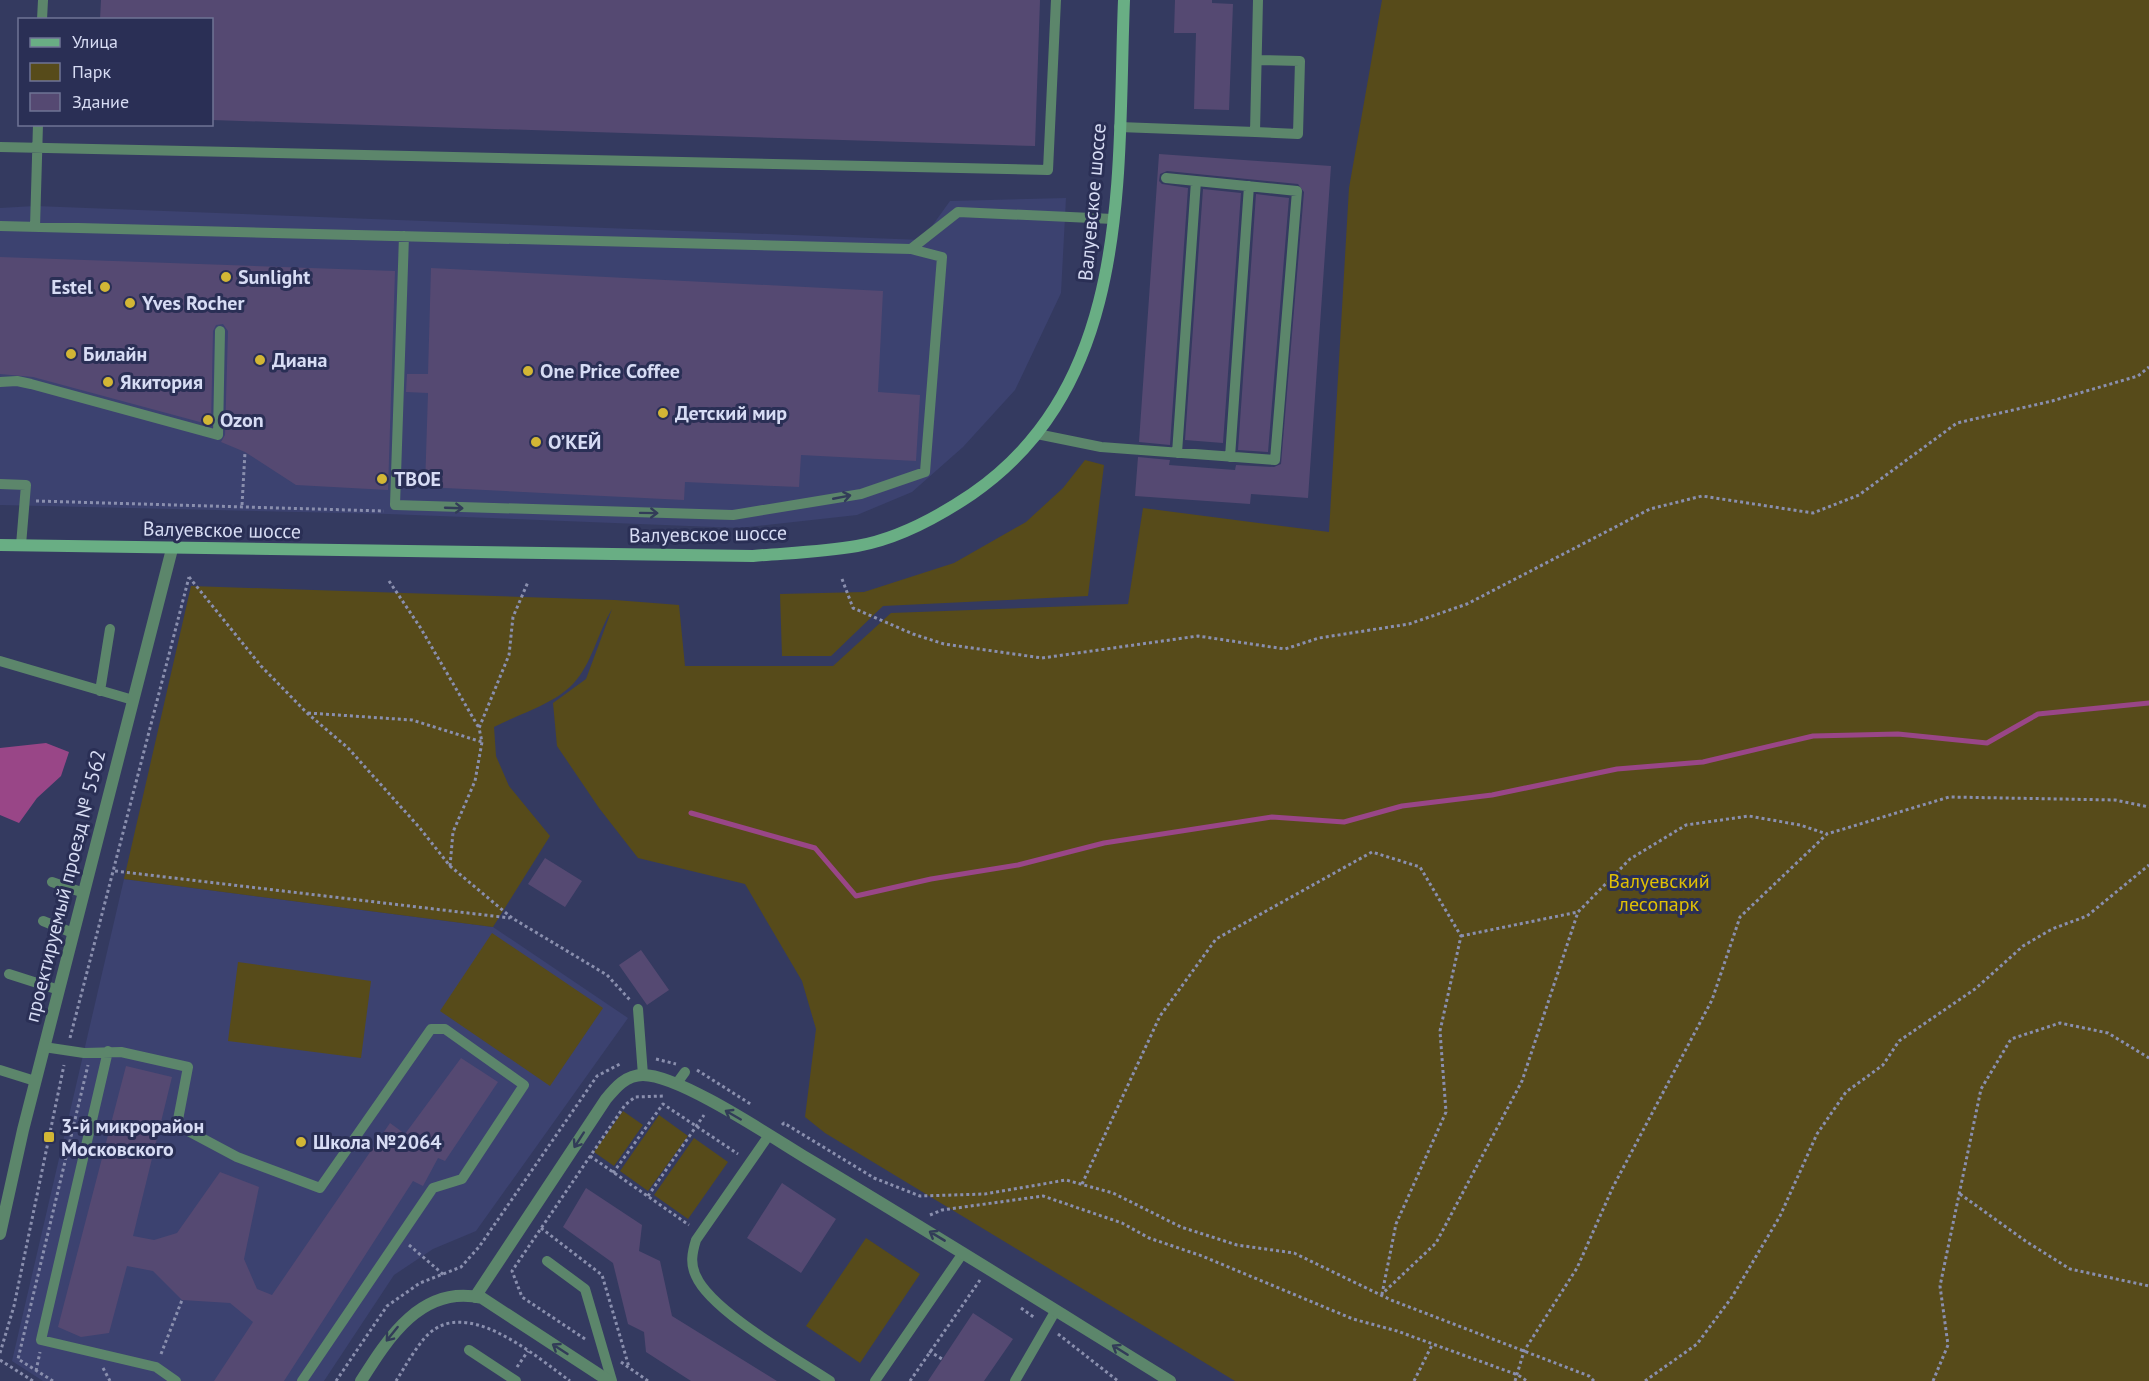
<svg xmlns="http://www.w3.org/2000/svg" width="2149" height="1381" font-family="'PT Sans',sans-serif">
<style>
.built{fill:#3c4270}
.green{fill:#574b1a}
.water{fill:#994687}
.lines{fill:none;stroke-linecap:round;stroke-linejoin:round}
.stream{stroke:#994687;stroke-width:5}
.building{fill:#554972}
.path{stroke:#8a8fae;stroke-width:3;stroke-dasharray:3 3;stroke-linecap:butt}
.service{stroke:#5c866b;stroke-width:10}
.minor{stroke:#5c866b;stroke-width:12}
.tertiary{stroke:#5c866b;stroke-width:12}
.secondary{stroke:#69ae84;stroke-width:12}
.oneway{stroke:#323c58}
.poi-dot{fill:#d2b635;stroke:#2a2f55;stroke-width:2}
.labels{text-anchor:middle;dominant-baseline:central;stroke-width:6;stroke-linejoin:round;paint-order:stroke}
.street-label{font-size:20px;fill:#d7dcf4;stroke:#2a2f55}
.poi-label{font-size:20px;font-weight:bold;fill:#d7dcf4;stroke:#2a2f55;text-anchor:start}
.park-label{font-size:20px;fill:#e1c004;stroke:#2a2f55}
</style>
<rect width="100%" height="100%" fill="#343a60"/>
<path class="built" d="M1066 198 1061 293 1015 390 963 447 912 492 857 515 739 528 388 514 0 505V208L35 206 922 240 950 201Z
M124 879 493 927 628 1018 476 1231 433 1249 394 1275 324 1381H43L12 1361Z"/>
<path class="green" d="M1382 0H2149V1381H1235L825 1133 805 1117 816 1029 802 981 745 884 638 858 599 808 557 746 553 703 586 679 612 609C598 632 592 664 573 684 554 704 519 714 494 727L496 756 509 786 550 836 493 927 124 879 191 586 615 600 679 605 685 666H833L891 613 1128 604 1143 508 1329 532 1349 188Z
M1085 460 1104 465 1088 596 883 606 831 656H782L780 594 864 592 954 563 1026 522 1063 488Z
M492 933 603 1008 550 1086 440 1011Z
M238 962 371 981 361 1058 228 1041Z
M623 1111 643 1125 614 1166 594 1152Z
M659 1115 688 1136 648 1191 620 1171Z
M694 1138 728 1162 688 1219 654 1195Z
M866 1238 920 1274 860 1363 806 1326Z"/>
<path class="water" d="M46 743 69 752 61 776 37 798 19 823 0 815V748Z"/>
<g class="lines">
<path class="stream" d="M691 813 815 848 856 896 931 879 1018 865 1104 843 1272 817 1344 822 1402 806 1492 795 1617 769 1703 762 1813 736 1898 734 1987 743 2038 714 2149 703"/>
</g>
<path class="building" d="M101 0H1040L1035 146 212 120V20H100Z
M1175 0H1212V3L1233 4 1229 110 1194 109 1196 33H1174Z
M1159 154 1331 166 1308 498 1251 494 1250 504 1135 496 1138 457 1170 460 1169 465 1235 470 1236 465 1274 467 1281 464 1304 192 1298 184 1167 171 1160 174 1159 181 1162 184 1188 188 1170 445 1139 442Z
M1203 189 1241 193 1223 443 1185 440Z
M1256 194 1289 198 1268 452 1238 450Z
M0 257 395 271 388 490 296 485 245 452 221 442 225 435 228 331 223 324 216 325 213 331 211 425 33 377 0 374Z
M431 268 883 291 878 392 920 395 916 461 801 455 799 487 685 482 684 500 425 487 428 393 406 392 407 374H428Z
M545 858 582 881 565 907 528 884Z
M641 950 669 990 647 1005 619 965Z
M461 1058 498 1082 445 1161 438 1158 423 1186 413 1181 284 1381H214L253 1322 230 1303 182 1300 153 1271 127 1266 109 1333 81 1337 58 1327 126 1066 172 1077 133 1236 154 1240 177 1233 220 1172 259 1187 244 1259 257 1289 272 1295 390 1123 405 1134Z
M782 1183 836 1219 801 1273 747 1238Z
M586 1188 642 1225 639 1251 660 1261 672 1316 777 1381H691L646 1352 644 1332 628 1324 613 1263 563 1227Z
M973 1313 1013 1339 984 1381H928Z"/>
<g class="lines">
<path class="path" d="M36 501 384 511
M242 505 245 452
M189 577 261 666 307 713 348 748 419 827 450 866 512 918 607 975 630 1000
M842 579 853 608 913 634 944 644 1042 658 1198 636 1285 649 1319 638 1409 624 1467 604 1650 509 1702 496 1813 513 1859 495 1957 423 2052 401 2138 376 2149 367
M389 581 420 627 479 728
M308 713 412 720 482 742
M450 866 453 832 475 781 482 742 479 728 509 655 513 617 528 582
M115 871 510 918
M1461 936 1578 912
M70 1038 189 577
M656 1059 676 1064
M697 1070 752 1105
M782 1125 784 1123 874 1178 920 1196 985 1194 1066 1180 1113 1193 1181 1227 1237 1245 1294 1253 1391 1300 1589 1376 1594 1381
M590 1156 689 1225
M613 1173 663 1104 738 1154
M1082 1184 1160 1016 1216 939 1372 852 1420 867 1461 936 1440 1031 1446 1112 1396 1224 1382 1294 1436 1243 1522 1081 1578 912 1630 859 1686 825 1749 816 1800 825 1827 834
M1960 1194 2027 1242 2070 1269 2149 1286
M648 1196 704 1115
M930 1215 942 1210 1043 1196 1122 1223 1149 1238 1202 1256 1353 1319 1397 1331 1518 1375 1527 1381
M541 1228 602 1275 629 1367
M409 1245 444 1275
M1021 1308 1035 1318
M1058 1334 1118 1381
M585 1339 522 1297 512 1271 625 1105 635 1097 665 1096
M929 1351 942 1359
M0 1353 14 1306 64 1065
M161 1354 182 1300
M0 1360 33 1381
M621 1362 648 1381
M517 1367 528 1351
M103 1368 110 1381
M36 1371 40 1352
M53 1381 18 1359 88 1065
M336 1381 387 1306 420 1283 461 1267 479 1247 597 1076 620 1064
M396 1381C405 1367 421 1337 435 1329 475 1303 538 1358 570 1381
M910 1381 980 1280
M1414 1381 1432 1345
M1515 1381 1524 1351 1577 1268 1613 1187 1712 1000 1740 917 1827 834 1949 797 2115 800 2149 807
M1645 1381 1697 1344 1732 1297 1780 1216 1817 1134 1846 1092 1883 1065 1899 1041 1975 989 2023 946 2052 929 2087 916 2149 865
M1933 1381 1948 1345 1940 1286 1981 1089 2011 1039 2060 1023 2108 1033 2149 1058"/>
<path class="service" d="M42 20 43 0
M1119 127 1255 132 1258 0
M1255 132 1298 134 1300 61 1257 60
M0 147 1048 170 1056 0
M0 226 911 249 942 257 925 472 861 494 733 515 395 505 404 236
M35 227 38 124
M911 249 958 212 1113 219
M0 382 17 381 31 384 218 435 220 331
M1037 434 1101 447 1275 460 1297 191 1166 178
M1177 453 1196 181
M1230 457 1249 186
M0 484 26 485 21 545
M0 661 133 700
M100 691 110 629
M52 882 84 893
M43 921 73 933
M9 974 59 990
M638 1009 643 1075
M44 1047 84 1053 121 1052 188 1067 177 1125 237 1157 320 1188 431 1029H445L524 1085 462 1179 433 1188 302 1381
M108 1051 41 1340 156 1367 176 1381
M0 1070 35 1081
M677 1083 685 1072
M769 1135 696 1240C692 1253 690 1264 696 1276 711 1311 797 1359 830 1381
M547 1261 585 1289 612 1381
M469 1350 516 1381
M875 1381 963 1253
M1015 1381 1056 1310"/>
<path class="minor" d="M475 1297 606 1099C616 1087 626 1075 643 1075 680 1075 773 1138 808 1159 930 1232 1050 1307 1170 1381
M361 1381C388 1338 422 1284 482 1298L609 1381"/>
<path class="tertiary" d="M0 1234 23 1130 172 549"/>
<path class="secondary" d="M0 545 753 556C787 553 823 552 857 546 897 539 938 517 972 494 1134 382 1117 174 1124 0"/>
</g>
<defs><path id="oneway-shaft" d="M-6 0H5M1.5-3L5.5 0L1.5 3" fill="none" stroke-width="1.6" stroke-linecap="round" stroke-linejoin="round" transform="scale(1.5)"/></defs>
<g class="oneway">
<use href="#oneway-shaft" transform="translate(842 497) rotate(-11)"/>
<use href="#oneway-shaft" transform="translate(454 508) rotate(2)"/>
<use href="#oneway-shaft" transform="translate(649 513) rotate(1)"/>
<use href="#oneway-shaft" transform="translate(733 1115) rotate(-150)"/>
<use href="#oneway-shaft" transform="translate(579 1140) rotate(123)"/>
<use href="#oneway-shaft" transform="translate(937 1236) rotate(-149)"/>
<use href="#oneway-shaft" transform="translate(392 1334) rotate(129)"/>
<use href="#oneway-shaft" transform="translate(560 1349) rotate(-147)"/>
<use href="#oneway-shaft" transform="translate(1120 1350) rotate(-148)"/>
</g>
<g class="poi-dot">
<circle cx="226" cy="277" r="6"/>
<circle cx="105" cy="287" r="6"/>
<circle cx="130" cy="303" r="6"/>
<circle cx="71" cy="354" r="6"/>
<circle cx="260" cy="360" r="6"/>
<circle cx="528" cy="371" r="6"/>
<circle cx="108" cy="382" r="6"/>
<circle cx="663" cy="413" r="6"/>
<circle cx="208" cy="420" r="6"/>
<circle cx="536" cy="442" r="6"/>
<circle cx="382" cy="479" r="6"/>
<rect x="43" y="1131" width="12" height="12" rx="3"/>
<circle cx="301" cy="1142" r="6"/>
</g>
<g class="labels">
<g class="street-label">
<text transform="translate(1092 202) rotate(-85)">Валуевское шоссе</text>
<text transform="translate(222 530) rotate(1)">Валуевское шоссе</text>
<text transform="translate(708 534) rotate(-1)">Валуевское шоссе</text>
<text transform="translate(65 886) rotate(-76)">проектируемый проезд № 5562</text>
</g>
<g class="poi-label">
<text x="238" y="277">Sunlight</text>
<text x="93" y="287" text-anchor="end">Estel</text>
<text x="142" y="303">Yves Rocher</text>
<text x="83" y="354">Билайн</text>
<text x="272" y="360">Диана</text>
<text x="540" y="371">One Price Coffee</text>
<text x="120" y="382">Якитория</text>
<text x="675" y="413">Детский мир</text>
<text x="220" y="420">Ozon</text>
<text x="548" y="442">О’КЕЙ</text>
<text x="394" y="479">ТВОЕ</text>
<text x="61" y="1126">3-й микрорайон<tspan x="61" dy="23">Московского</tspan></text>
<text x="313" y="1142">Школа №2064</text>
</g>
<g class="park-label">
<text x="1659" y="881">Валуевский<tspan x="1659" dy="23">лесопарк</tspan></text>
</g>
</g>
<rect x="18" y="18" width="195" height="108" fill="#2a2f55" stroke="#6f7495" stroke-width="1.5"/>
<rect x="30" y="38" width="30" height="9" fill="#69ae84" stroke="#6f7495" stroke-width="1.5"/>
<text x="72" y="48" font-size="18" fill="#d7dcf4">Улица</text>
<rect x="30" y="63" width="30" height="18" fill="#574b1a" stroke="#6f7495" stroke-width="1.5"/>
<text x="72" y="78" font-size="18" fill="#d7dcf4">Парк</text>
<rect x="30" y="93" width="30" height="18" fill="#554972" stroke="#6f7495" stroke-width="1.5"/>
<text x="72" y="108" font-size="18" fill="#d7dcf4">Здание</text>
</svg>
